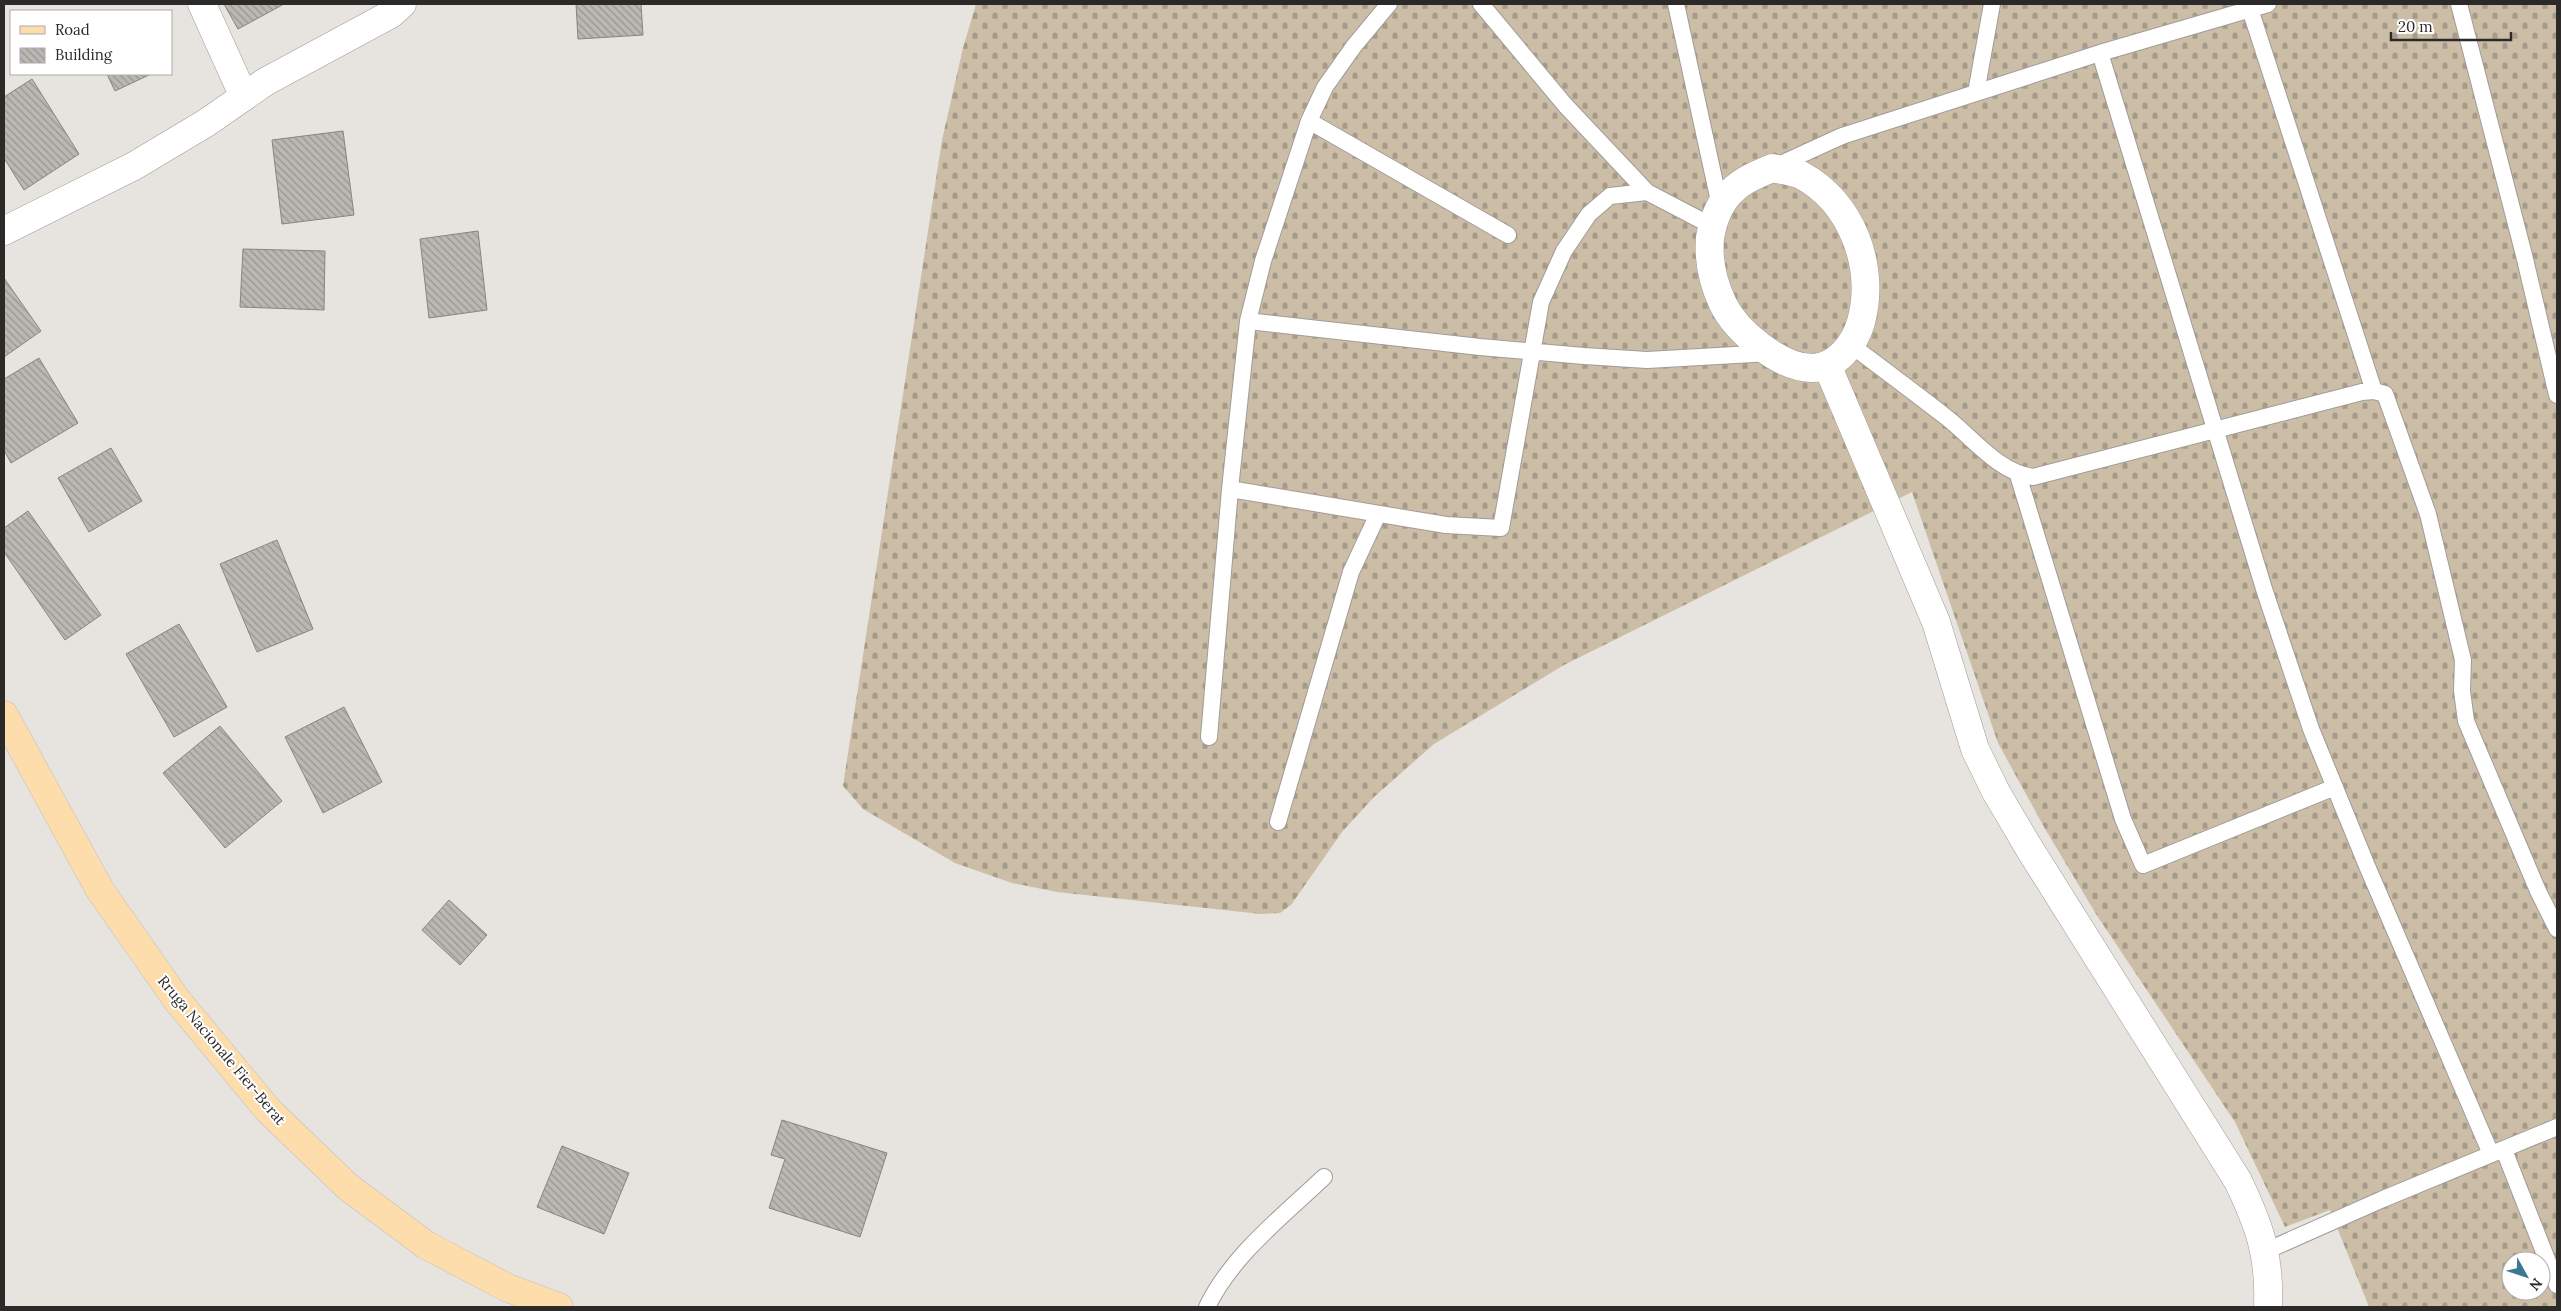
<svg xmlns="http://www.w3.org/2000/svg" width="2561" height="1311" font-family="Lora,serif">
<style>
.cemetery{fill:url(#cemetery-stones);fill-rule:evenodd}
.building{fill:url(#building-back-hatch);stroke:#888580}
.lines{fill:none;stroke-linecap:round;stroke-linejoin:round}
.service-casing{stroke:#a09c97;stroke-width:18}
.minor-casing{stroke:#a09c97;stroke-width:29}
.primary-casing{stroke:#c0bfbe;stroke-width:29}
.service{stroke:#fff;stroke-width:16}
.minor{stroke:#fff;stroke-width:28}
.primary{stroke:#feddad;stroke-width:28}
.labels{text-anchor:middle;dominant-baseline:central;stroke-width:4;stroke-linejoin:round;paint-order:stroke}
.street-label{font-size:15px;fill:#2c2a28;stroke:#fff}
</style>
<defs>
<pattern id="cemetery-stones" width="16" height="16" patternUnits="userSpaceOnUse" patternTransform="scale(1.25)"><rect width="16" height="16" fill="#ccbda7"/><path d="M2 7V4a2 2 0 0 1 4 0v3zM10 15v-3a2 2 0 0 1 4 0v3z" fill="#a69a88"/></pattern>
<pattern id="building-back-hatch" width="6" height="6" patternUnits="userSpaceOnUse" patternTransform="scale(1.25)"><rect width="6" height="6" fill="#bbb7b2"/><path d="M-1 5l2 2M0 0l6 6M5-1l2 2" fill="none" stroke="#989591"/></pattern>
</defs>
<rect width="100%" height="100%" fill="#e7e3de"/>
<path class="cemetery" d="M976 4H2557V1307H2369L2330 1210 2285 1227 2235 1122 2096 914 2044 827 1998 743 1912 492 1564 665 1434 744 1374 797 1342 832 1291 905 1280 913 1261 914 1057 892 1012 883 955 863 863 809 843 786 942 140 963 48ZM2511 1261H2541V1291H2511Z"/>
<path class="building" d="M224 4H284L238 29Z
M576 4H641L643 35 578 39Z
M107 74H151L115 91Z
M32 79 79 154 24 190 4 158V97Z
M343 131 354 215 282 224 272 140Z
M478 231 487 310 429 318 420 239Z
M243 249 325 251 324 310 240 307Z
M4 278 41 331 4 357Z
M39 358 78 423 11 463 4 450V379Z
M111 448 142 501 89 532 58 478Z
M28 511 101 615 65 640 4 552V528Z
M277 540 313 629 257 652 220 564Z
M179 624 227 707 174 737 126 654Z
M344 707 382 782 323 813 285 737Z
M220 726 282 801 225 848 163 773Z
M449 900 487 935 460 965 422 930Z
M782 1120 887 1153 860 1237 769 1208 785 1159 771 1155Z
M562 1146 629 1173 604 1234 537 1207Z"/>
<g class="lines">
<g class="service-casing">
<path id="service" d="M1676 4 1720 206
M2459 4 2524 255 2557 395
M2250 9 2374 391
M2100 53 2265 592 2311 729 2367 866 2491 1154
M1976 93 1992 4
M1309 121 1508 235
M1774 167 1842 136 2100 53 2268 4
M1647 192 1712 226
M1248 321 1480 347 1584 356 1647 360 1771 353
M1851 345C1883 369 1915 393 1946 417 1973 438 1998 472 2033 477L2362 392 2374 391 2385 394 2428 514 2463 660 2462 691 2466 721 2538 891 2557 929
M2018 475 2123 819 2143 865 2335 787
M1230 489 1446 525 1501 528 1541 302 1564 251 1589 214 1610 196 1647 192 1565 105 1481 4
M1209 737 1230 489 1248 321 1263 261 1309 121 1325 87 1354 46 1389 4
M1278 822 1351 572 1378 514
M2504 1150 2557 1285
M2266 1251 2383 1199 2557 1127
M1207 1307C1232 1255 1283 1216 1324 1177"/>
</g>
<g class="minor-casing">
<path id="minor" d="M202 4 244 97
M1772 168C1781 170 1793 171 1801 175 1852 202 1876 267 1861 322 1855 343 1837 368 1812 368 1780 368 1736 331 1723 304 1713 283 1708 261 1710 238 1713 221 1719 203 1732 191 1743 180 1758 174 1772 168Z
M4 231 134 166 206 123 265 82 391 14 402 4
M1827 365 1936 622 1975 749 1996 792 2029 848 2238 1181C2260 1227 2270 1256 2268 1307"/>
</g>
<g class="primary-casing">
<path id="primary" d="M4 715 100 890 177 1000 268 1110 348 1187 426 1245 508 1288 559 1307"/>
</g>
<use href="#service" class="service"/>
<use href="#minor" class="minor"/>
<use href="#primary" class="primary"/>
</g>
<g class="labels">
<g class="street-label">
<text transform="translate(222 1050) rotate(50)">Rruga Nacionale Fier-Berat</text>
</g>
</g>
<rect width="2561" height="1311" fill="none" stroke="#2c2a28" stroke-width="10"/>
<rect x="10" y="10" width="162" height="65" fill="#ffffff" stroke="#abaaa9"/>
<rect x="20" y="26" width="25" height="8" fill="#feddad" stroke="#abaaa9"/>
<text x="55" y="35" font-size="15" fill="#2c2a28">Road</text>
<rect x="20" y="48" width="25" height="15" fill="url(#building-back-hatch)" stroke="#abaaa9"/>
<text x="55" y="60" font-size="15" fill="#2c2a28">Building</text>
<g transform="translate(2526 1276) rotate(130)"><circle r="24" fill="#ffffff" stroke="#abaaa9"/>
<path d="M0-4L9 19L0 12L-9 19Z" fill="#3c7890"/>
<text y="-8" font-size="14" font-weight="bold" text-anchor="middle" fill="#2c2a28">N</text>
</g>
<path d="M2391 32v8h120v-8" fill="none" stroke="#2c2a28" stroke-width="2.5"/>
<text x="2398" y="32" font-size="15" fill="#2c2a28" stroke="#ffffff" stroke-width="4" paint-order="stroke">20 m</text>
</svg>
